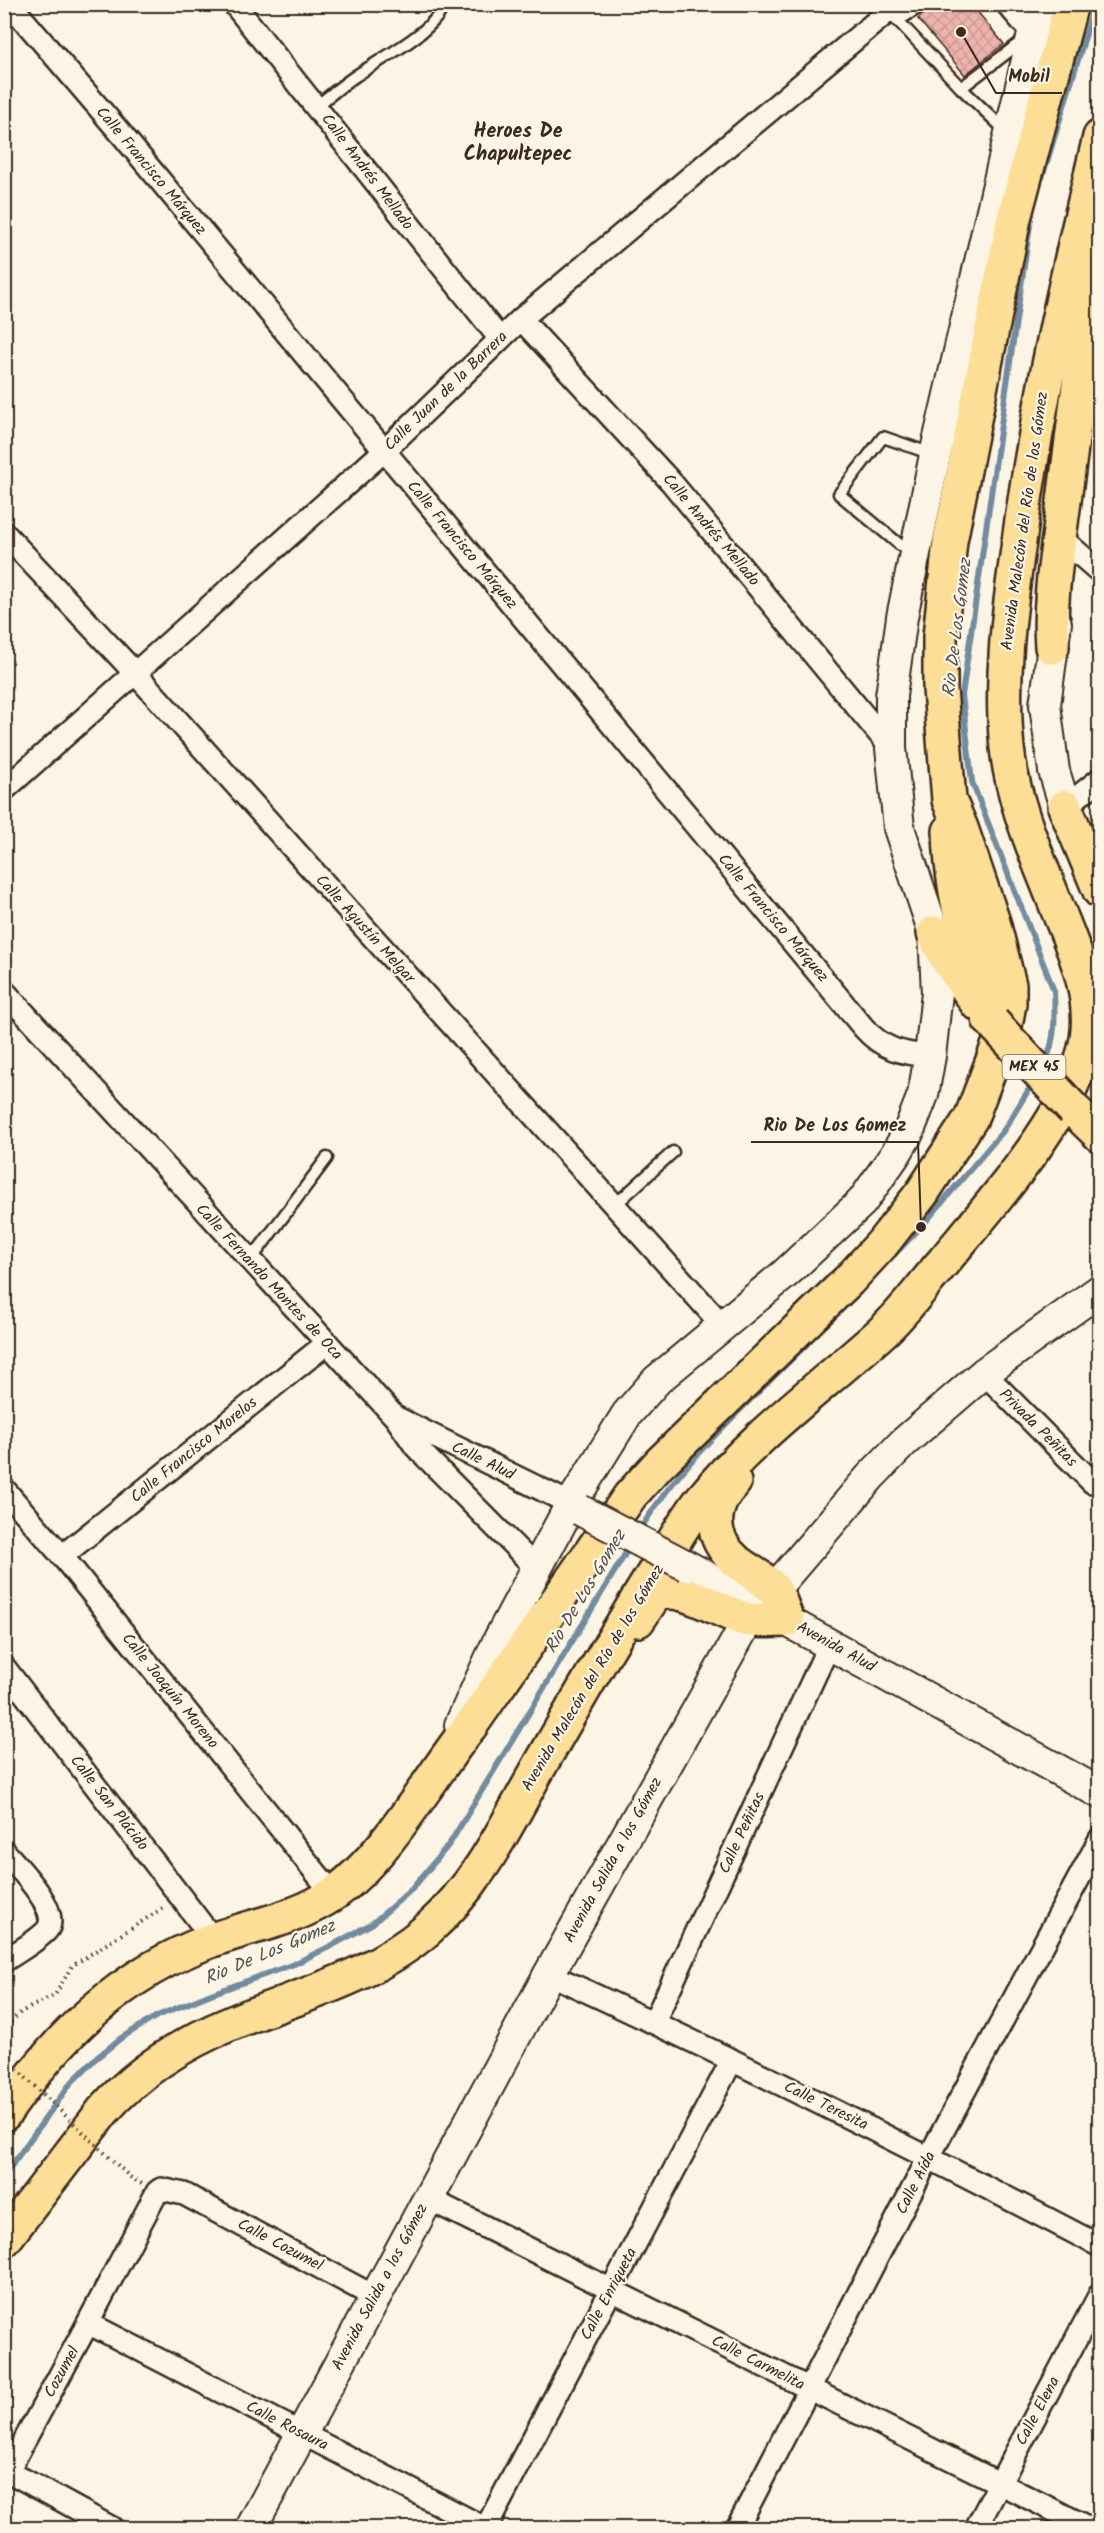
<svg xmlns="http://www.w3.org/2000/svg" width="1104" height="2533" font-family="Kalam,sans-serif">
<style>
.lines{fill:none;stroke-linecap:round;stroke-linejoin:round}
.stream{stroke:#738b9f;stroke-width:6}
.building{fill:url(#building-cross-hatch);stroke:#3b2a1e;stroke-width:1.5}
.lane-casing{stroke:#3b2a1e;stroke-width:15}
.street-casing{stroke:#3b2a1e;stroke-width:26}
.secondary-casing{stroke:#3b2a1e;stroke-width:34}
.primary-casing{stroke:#3b2a1e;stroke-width:38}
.path{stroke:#3b2a1e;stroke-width:4;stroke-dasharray:1.5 4.5;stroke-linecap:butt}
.lane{stroke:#fcf5e5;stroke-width:10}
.street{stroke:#fcf5e5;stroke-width:21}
.secondary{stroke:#fcf5e5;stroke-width:30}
.primary{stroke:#fcde96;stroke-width:33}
.secondary-bridge-casing{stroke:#3b2a1e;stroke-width:34;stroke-linecap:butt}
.primary-bridge-casing{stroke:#3b2a1e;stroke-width:38;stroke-linecap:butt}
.path-bridge{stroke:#3b2a1e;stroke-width:4;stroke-dasharray:1.5 4.5;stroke-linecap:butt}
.secondary-bridge{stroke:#fcf5e5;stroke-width:30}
.primary-bridge{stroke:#fcde96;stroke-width:33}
.labels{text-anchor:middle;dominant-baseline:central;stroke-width:4.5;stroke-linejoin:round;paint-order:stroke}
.shield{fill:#fcf5e5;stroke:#75675a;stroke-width:1.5}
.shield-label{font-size:15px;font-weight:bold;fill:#3b2a1e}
.street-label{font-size:16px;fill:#3b2a1e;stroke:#fcf5e5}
.water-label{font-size:18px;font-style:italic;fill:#525254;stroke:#fcf5e5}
.quarter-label{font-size:20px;font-weight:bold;fill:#3b2a1e;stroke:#fcf5e5}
.leader{fill:none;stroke:#3b2a1e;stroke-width:2}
.callout-dot{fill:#3b2a1e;stroke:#fcf5e5;stroke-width:2}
.callout-label{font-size:18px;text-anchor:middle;font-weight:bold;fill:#3b2a1e;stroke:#fcf5e5;stroke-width:4.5;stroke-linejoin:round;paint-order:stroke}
</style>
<defs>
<pattern id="building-cross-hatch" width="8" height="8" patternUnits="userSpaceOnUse" patternTransform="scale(1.5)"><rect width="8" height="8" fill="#eeb3ac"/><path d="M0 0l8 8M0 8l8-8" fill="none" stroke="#cd9a94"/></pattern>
</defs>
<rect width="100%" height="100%" fill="#fcf5e5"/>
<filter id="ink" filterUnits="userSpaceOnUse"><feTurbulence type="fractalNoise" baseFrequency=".0167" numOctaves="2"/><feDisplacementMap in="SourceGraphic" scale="12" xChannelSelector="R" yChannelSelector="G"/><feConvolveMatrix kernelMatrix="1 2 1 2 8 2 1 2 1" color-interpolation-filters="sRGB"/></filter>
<g filter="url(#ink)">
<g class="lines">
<path class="stream" d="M1042 178 1095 4
M1032 210 962 695 972 782 1054 991C1055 1015 1056 1040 1045 1062
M894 1255 921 1227 1004 1130 1034 1081
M638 1533C682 1460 748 1403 807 1344
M4 2176 70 2084 94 2060 121 2038 157 2016 211 1994 294 1964 331 1946 373 1923 412 1889 450 1843 630 1546"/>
</g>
<path class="building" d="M936 4H971L1004 44 965 75 918 19Z"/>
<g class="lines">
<g class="lane-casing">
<path id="lane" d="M889 11 961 88 1007 132
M897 21 925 4
M961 88 1025 39
M317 106C329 96 341 86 354 77 374 63 440 29 443 4
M912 555 839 494 883 437 935 455
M615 1205 673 1152
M250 1261 327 1158"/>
</g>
<g class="street-casing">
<path id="street" d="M10 4 123 136 863 1027C882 1049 902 1054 930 1056
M234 4 500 339
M1007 4 1032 33
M521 319 672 483 891 748
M4 533 135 673 724 1327
M1069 545 1100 572
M4 790 384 451 521 319 897 4
M1065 807 1100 779
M4 991 396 1418 416 1447 537 1569
M984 1373 1092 1482
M399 1419 571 1504
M4 1489 62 1556 333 1894
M62 1556 326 1344
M4 1667 213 1939
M4 1851C17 1866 62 1911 47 1930 36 1942 17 1952 4 1961
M549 1974C735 2059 918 2151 1100 2246
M654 2022 830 1643
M427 2198 1089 2528
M88 2323 485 2528
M4 2469 112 2528
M8 2471 88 2323 157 2192 161 2189 184 2194 375 2297
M486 2528 732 2060
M737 2528 929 2157 1100 1839
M976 2528 1100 2294"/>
</g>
<g class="secondary-casing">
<path id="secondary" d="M1056 623 1045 705 1054 771 1065 807
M687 1566 1100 1793
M460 1725 499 1639 571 1504 627 1414 657 1380 786 1273 862 1202 895 1155 908 1133 923 1095 930 1056 937 993 934 933 899 828 891 748V696L902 617 935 455 1040 4
M251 2528 549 1974 748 1620 870 1477 904 1442 984 1373 1100 1290"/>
</g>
<g class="primary-casing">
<path id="primary" d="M1052 647C1048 596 1059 544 1065 493 1077 405 1087 317 1100 230
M1065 807 1100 891
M950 831C951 872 958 912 971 951 978 974 986 995 989 1019
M934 933 947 959 977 1003
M1074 1110 1100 1135
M638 1620 654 1596C679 1581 719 1613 745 1619 758 1622 774 1620 787 1620 783 1611 780 1598 774 1590 766 1579 748 1571 737 1562 709 1538 709 1508 734 1482
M4 2114C57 2037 120 1974 210 1941 251 1925 296 1920 333 1894 386 1858 430 1776 471 1725L630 1496 660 1463 848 1281 882 1244 922 1193 971 1118 1004 1031 1009 1004V985L993 922 961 828 949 800 940 689V637L950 541 1014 218 1071 4
M4 2240 103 2111C138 2071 183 2043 232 2023 300 1995 372 1978 428 1929 478 1885 506 1826 538 1769 578 1699 618 1629 662 1560 675 1540 687 1518 702 1499 753 1436 820 1388 880 1334 904 1313 923 1285 944 1261 992 1203 1074 1113 1087 1039 1094 994 1074 950 1058 910 1038 858 1013 804 1007 748 1000 680 1009 610 1019 542 1037 406 1068 272 1100 137"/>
</g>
<path class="path" d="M4 2032 11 2021 21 2012 55 1995 72 1966 166 1906
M130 2177 142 2184"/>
<use href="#lane" class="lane"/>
<use href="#street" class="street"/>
<use href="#secondary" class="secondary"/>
<use href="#primary" class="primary"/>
<g class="secondary-bridge-casing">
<path id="secondary-bridge" d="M580 1510 687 1566"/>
</g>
<g class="primary-bridge-casing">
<path id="primary-bridge" d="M993 1023 1074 1110"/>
</g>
<path class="path-bridge" d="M4 2057 130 2177"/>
<use href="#secondary-bridge" class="secondary-bridge"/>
<use href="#primary-bridge" class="primary-bridge"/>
</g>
</g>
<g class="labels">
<rect class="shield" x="1002.5" y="1055" width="63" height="24" rx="4.5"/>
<g class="shield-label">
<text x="1034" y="1067">MEX 45</text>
</g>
<g class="street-label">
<text transform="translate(151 171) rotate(50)">Calle Francisco Márquez</text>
<text transform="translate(367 172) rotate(53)">Calle Andrés Mellado</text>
<text transform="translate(446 391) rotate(-44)">Calle Juan de la Barrera</text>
<text transform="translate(1025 521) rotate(-82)">Avenida Malecón del Río de los Gómez</text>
<text transform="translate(711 530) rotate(50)">Calle Andrés Mellado</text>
<text transform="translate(462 545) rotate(50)">Calle Francisco Márquez</text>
<text transform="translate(773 918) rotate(50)">Calle Francisco Márquez</text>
<text transform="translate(365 929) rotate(48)">Calle Agustín Melgar</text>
<text transform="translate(269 1282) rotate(47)">Calle Fernando Montes de Oca</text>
<text transform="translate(1038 1428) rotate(45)">Privada Peñitas</text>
<text transform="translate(194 1450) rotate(-39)">Calle Francisco Morelos</text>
<text transform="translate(483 1461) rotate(26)">Calle Alud</text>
<text transform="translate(836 1647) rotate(29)">Avenida Alud</text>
<text transform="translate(593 1678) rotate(-59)">Avenida Malecón del Río de los Gómez</text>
<text transform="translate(170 1691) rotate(51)">Calle Joaquín Moreno</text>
<text transform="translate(109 1803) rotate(52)">Calle San Plácido</text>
<text transform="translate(742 1833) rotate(-65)">Calle Peñitas</text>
<text transform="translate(613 1860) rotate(-61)">Avenida Salida a los Gómez</text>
<text transform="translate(826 2106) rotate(26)">Calle Teresita</text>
<text transform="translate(916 2183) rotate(-63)">Calle Aída</text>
<text transform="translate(280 2245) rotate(28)">Calle Cozumel</text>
<text transform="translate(380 2287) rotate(-62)">Avenida Salida a los Gómez</text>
<text transform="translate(609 2294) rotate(-62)">Calle Enriqueta</text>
<text transform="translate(758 2363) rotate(27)">Calle Carmelita</text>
<text transform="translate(62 2372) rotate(-61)">Cozumel</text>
<text transform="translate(1038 2411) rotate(-62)">Calle Elena</text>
<text transform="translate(287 2426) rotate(27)">Calle Rosaura</text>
</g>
<g class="water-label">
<text transform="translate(958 628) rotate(-83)">Rio De Los Gomez</text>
<text transform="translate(586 1592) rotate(-59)">Rio De Los Gomez</text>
<text transform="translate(270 1953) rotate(-23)">Rio De Los Gomez</text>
</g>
<g class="quarter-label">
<text x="518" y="132">Heroes De<tspan x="518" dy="23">Chapultepec</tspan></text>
</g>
</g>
<path class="leader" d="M961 32L996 93H1062M921 1227L918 1142H751"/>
<g class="callout-dot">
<circle cx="961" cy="32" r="6"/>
<circle cx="921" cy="1227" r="6"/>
</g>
<g class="callout-label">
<text x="1029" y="82">Mobil</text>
<text x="835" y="1131">Rio De Los Gomez</text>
</g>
<rect width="1104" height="2533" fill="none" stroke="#fcf5e5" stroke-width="24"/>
<rect x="12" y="12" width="1080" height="2509" fill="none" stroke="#3b2a1e" stroke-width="2" filter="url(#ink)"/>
</svg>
